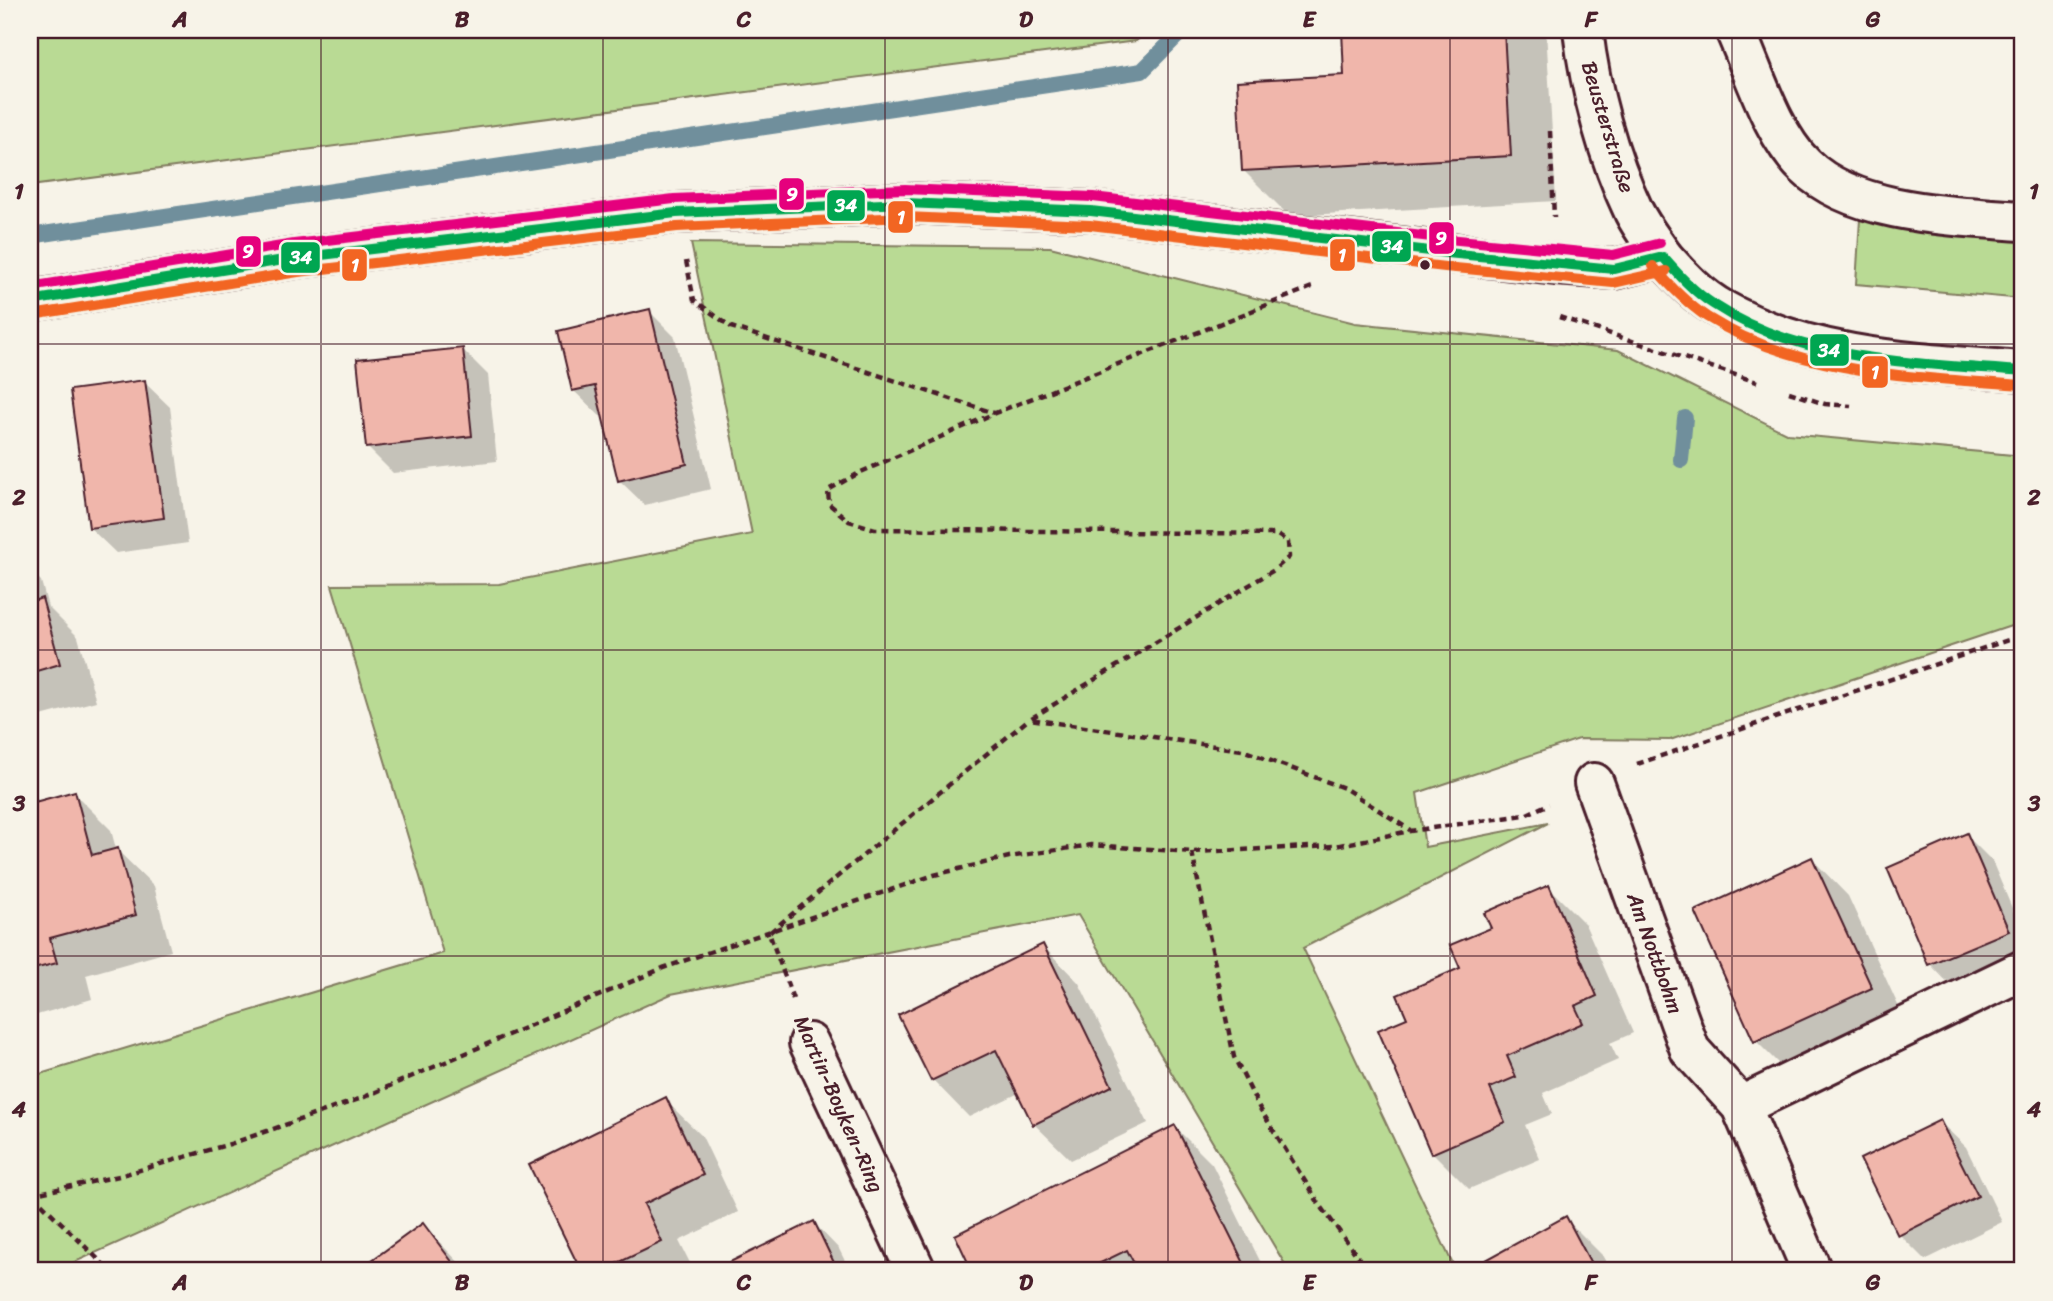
<svg xmlns="http://www.w3.org/2000/svg" width="2053" height="1301" font-family="Sriracha,sans-serif">
<style>
.green{fill:#b9da94;stroke:#827c60;stroke-width:2}
.shadow{fill:#0003}
.lines{fill:none;stroke-linecap:round;stroke-linejoin:round}
.stream{stroke:#708f9c;stroke-width:16}
.building{fill:#f0b6ab;stroke:#4a1f2b;stroke-width:2}
.minor-casing{stroke:#4a1f2b;stroke-width:44}
.tertiary-casing{stroke:#4a1f2b;stroke-width:44}
.secondary-casing{stroke:#4a1f2b;stroke-width:44}
.path{stroke:#4a1f2b;stroke-width:4.5;stroke-dasharray:7 5;stroke-linecap:butt}
.minor{stroke:#f7f3e8;stroke-width:38}
.tertiary{stroke:#f7f3e8;stroke-width:38}
.secondary{stroke:#f7f3e8;stroke-width:38}
.bus-1-casing{stroke:#f7f3e8;stroke-width:16}
.bus-2-casing{stroke:#f7f3e8;stroke-width:16}
.bus-3-casing{stroke:#f7f3e8;stroke-width:16}
.bus-1{stroke:#00a651;stroke-width:10}
.bus-2{stroke:#f26522;stroke-width:10}
.bus-3{stroke:#e5007d;stroke-width:10}
.grid{fill:none;stroke:#4a1f2b;stroke-width:2;stroke-opacity:0.55}
.bus-dot{fill:#4a1f2b;stroke:#f7f3e8;stroke-width:2.5}
.labels{text-anchor:middle;dominant-baseline:central;stroke-width:7;stroke-linejoin:round;paint-order:stroke}
.street-label{font-size:21px;fill:#4a1f2b;stroke:#f7f3e8}
.line-badge{stroke:#f7f3e8;stroke-width:2.5}
.badge-label{font-size:19px;text-anchor:middle;font-weight:bold;fill:#fff}
.neatline{fill:none;stroke:#4a1f2b;stroke-width:2.5}
.grid-label{font-size:23px;text-anchor:middle;font-weight:bold;fill:#4a1f2b}
</style>
<rect width="100%" height="100%" fill="#f7f3e8"/>
<filter id="ink" filterUnits="userSpaceOnUse"><feTurbulence type="fractalNoise" baseFrequency=".0143" numOctaves="2"/><feDisplacementMap in="SourceGraphic" scale="14" xChannelSelector="R" yChannelSelector="G"/><feConvolveMatrix kernelMatrix="1 2 1 2 8 2 1 2 1" color-interpolation-filters="sRGB"/></filter>
<g filter="url(#ink)">
<path class="green" d="M30 30H1149L1136 41 30 186Z
M1860 219 2023 232V299L1856 284Z
M691 243 1050 247 1355 323 1618 350 1788 434 2023 456V622L1670 740 1579 739 1417 793 1425 847 1548 823 1303 948 1456 1271H1289L1078 915 671 994 55 1271H30V1077L443 953 332 585 499 584 752 534Z"/>
<path class="shadow" d="M1343 30H1546L1556 201 1289 216 1244 171 1346 77Z
M649 311 675 337 711 489 645 505 619 480 604 415 600 416 574 391 560 333Z
M462 349 488 375 497 461 393 473 368 448Z
M144 382 170 407 188 543 116 553 90 528Z
M30 570 41 581 48 607 78 637 96 701 30 719Z
M30 792 40 802 74 793 111 830 116 849 154 886 171 951 86 975 92 999 30 1017Z
M1966 835 1992 861 2023 934V961L1955 990 1930 964Z
M1812 859 1848 896 1907 1025 1793 1078 1756 1041Z
M1548 887 1585 924 1633 1033 1610 1043 1618 1060 1543 1093 1552 1114 1525 1125 1540 1159 1469 1189 1433 1153 1410 1019 1462 969 1493 929Z
M1043 946 1079 983 1148 1123 1071 1160 1034 1124 1019 1093 969 1117 933 1080 901 1016Z
M665 1100 702 1136 738 1212 679 1241 694 1271H583L531 1165Z
M1940 1122 1966 1147 2002 1222 1925 1260 1900 1235Z
M1175 1127 1212 1164 1265 1271H974L957 1236Z
M1566 1219 1602 1255 1611 1271H1482L1479 1266Z
M814 1223 839 1249 850 1271H737L733 1263Z
M423 1225 467 1271H360Z"/>
<g class="lines">
<path class="stream" d="M30 236 1142 71 1183 30
M1681 460 1685 418"/>
</g>
<path class="building" d="M1342 30H1504L1511 156 1242 171 1237 81 1344 75Z
M650 309 687 464 618 481 595 386 572 391 558 331Z
M463 348 472 436 366 448 357 359Z
M145 380 164 518 89 528 70 390Z
M42 598 60 664 30 673V602Z
M75 791 92 855 118 848 136 915 50 938 57 963 30 970V798L31 803Z
M2023 796V830L2015 799Z
M1967 833 2009 931 1928 965 1887 868Z
M1812 857 1872 988 1754 1042 1695 911Z
M1549 885 1597 996 1575 1006 1583 1023 1507 1056 1516 1077 1490 1088 1505 1122 1431 1154 1378 1030 1407 1018 1397 995 1460 968 1450 945 1491 928 1484 913Z
M1043 944 1112 1086 1033 1125 996 1050 931 1081 898 1015Z
M666 1097 703 1175 644 1204 662 1242 601 1271H581L529 1165Z
M1940 1120 1978 1196 1898 1236 1860 1159Z
M1175 1125 1248 1271H1138L1127 1250 1084 1271H972L955 1235Z
M1566 1216 1595 1271H1480L1477 1265Z
M814 1221 838 1271H735L730 1262Z
M423 1223 459 1271H357Z"/>
<g class="lines">
<g class="minor-casing">
<path id="minor" d="M1735 30C1754 72 1772 134 1805 166 1855 215 1957 216 2023 221
M1594 783 1690 1050 1741 1106 1812 1271
M809 1043 916 1271
M1741 1106 2023 970"/>
</g>
<g class="tertiary-casing">
<path id="tertiary" d="M1583 30C1590 90 1608 157 1634 212 1642 228 1654 243 1663 257"/>
</g>
<g class="secondary-casing">
<path id="secondary" d="M30 301 296 258 676 213 906 203 1091 211 1555 265 1614 269 1663 257C1681 277 1699 297 1723 310 1813 361 1923 363 2023 371"/>
</g>
<path class="path" d="M1550 131 1554 217
M686 261 694 300 731 327 994 413
M1312 287 995 413 861 472 828 490 829 504 849 521 875 529 1276 534 1288 542 1289 557 1274 570 1030 719 1242 750 1344 788 1410 830
M1559 317 1757 382
M1789 392 1825 404 1851 406
M1637 764 2023 635
M1192 852 1234 1057 1259 1107 1318 1202 1368 1271
M793 999 769 933 1029 719
M30 1195 119 1176 230 1144 362 1098 663 968 934 875 1009 857 1091 845 1192 852 1335 846 1410 831 1525 815 1549 804
M33 1195 110 1271"/>
<use href="#minor" class="minor"/>
<use href="#tertiary" class="tertiary"/>
<use href="#secondary" class="secondary"/>
<g class="bus-1-casing">
<path id="bus-1" d="M1663 257C1678 274 1694 292 1713 304 1802 363 1921 363 2023 371
M30 301 296 258 676 213 906 203 1091 211 1447 253 1614 269 1663 257"/>
</g>
<g class="bus-2-casing">
<path id="bus-2" d="M1653 266C1669 285 1686 303 1707 317 1799 375 1917 377 2022 385
M32 315 298 272 677 227 906 217 1090 225 1445 267 1613 283 1666 271"/>
</g>
<g class="bus-3-casing">
<path id="bus-3" d="M30 287 294 244 674 199 905 189 1093 197 1448 239 1613 255 1660 243"/>
</g>
<use href="#bus-1" class="bus-1"/>
<use href="#bus-2" class="bus-2"/>
<use href="#bus-3" class="bus-3"/>
</g>
</g>
<path class="grid" d="M321 30V1271M603 30V1271M885 30V1271M1168 30V1271M1450 30V1271M1732 30V1271M30 344H2023M30 650H2023M30 956H2023"/>
<circle class="bus-dot" cx="1425" cy="265" r="6"/>
<g class="labels">
<g class="street-label">
<text transform="translate(1608 127) rotate(73)">Beusterstraße</text>
<text transform="translate(1655 953) rotate(70)">Am Nottbohm</text>
<text transform="translate(839 1104) rotate(66)">Martin-Boyken-Ring</text>
</g>
</g>
<g class="line-badge">
<rect x="778" y="177" width="27" height="34" rx="7" fill="#e5007d"/>
<rect x="826" y="189" width="40" height="33" rx="7" fill="#00a651"/>
<rect x="887" y="200" width="27" height="34" rx="7" fill="#f26522"/>
<rect x="1428" y="221" width="27" height="34" rx="7" fill="#e5007d"/>
<rect x="1371" y="230" width="41" height="33" rx="7" fill="#00a651"/>
<rect x="235" y="235" width="27" height="33" rx="7" fill="#e5007d"/>
<rect x="1329" y="238" width="27" height="34" rx="7" fill="#f26522"/>
<rect x="280" y="241" width="41" height="33" rx="7" fill="#00a651"/>
<rect x="341" y="248" width="27" height="34" rx="7" fill="#f26522"/>
<rect x="1809" y="333" width="41" height="34" rx="7" fill="#00a651"/>
<rect x="1861" y="355" width="28" height="34" rx="7" fill="#f26522"/>
</g>
<g class="badge-label">
<text x="792" y="201">9</text>
<text x="846" y="212">34</text>
<text x="901" y="224">1</text>
<text x="1441" y="245">9</text>
<text x="1392" y="253">34</text>
<text x="248" y="258">9</text>
<text x="1342" y="262">1</text>
<text x="301" y="264">34</text>
<text x="355" y="272">1</text>
<text x="1829" y="357">34</text>
<text x="1875" y="379">1</text>
</g>
<rect width="2053" height="1301" fill="none" stroke="#f7f3e8" stroke-width="77"/>
<rect x="38" y="38" width="1976" height="1224" class="neatline"/>
<g class="grid-label">
<text x="180" y="27">A</text>
<text x="462" y="27">B</text>
<text x="744" y="27">C</text>
<text x="1026" y="27">D</text>
<text x="1309" y="27">E</text>
<text x="1591" y="27">F</text>
<text x="1873" y="27">G</text>
<text x="19" y="199">1</text>
<text x="2034" y="199">1</text>
<text x="19" y="505">2</text>
<text x="2034" y="505">2</text>
<text x="19" y="811">3</text>
<text x="2034" y="811">3</text>
<text x="19" y="1117">4</text>
<text x="2034" y="1117">4</text>
<text x="180" y="1290">A</text>
<text x="462" y="1290">B</text>
<text x="744" y="1290">C</text>
<text x="1026" y="1290">D</text>
<text x="1309" y="1290">E</text>
<text x="1591" y="1290">F</text>
<text x="1873" y="1290">G</text>
</g>
</svg>
